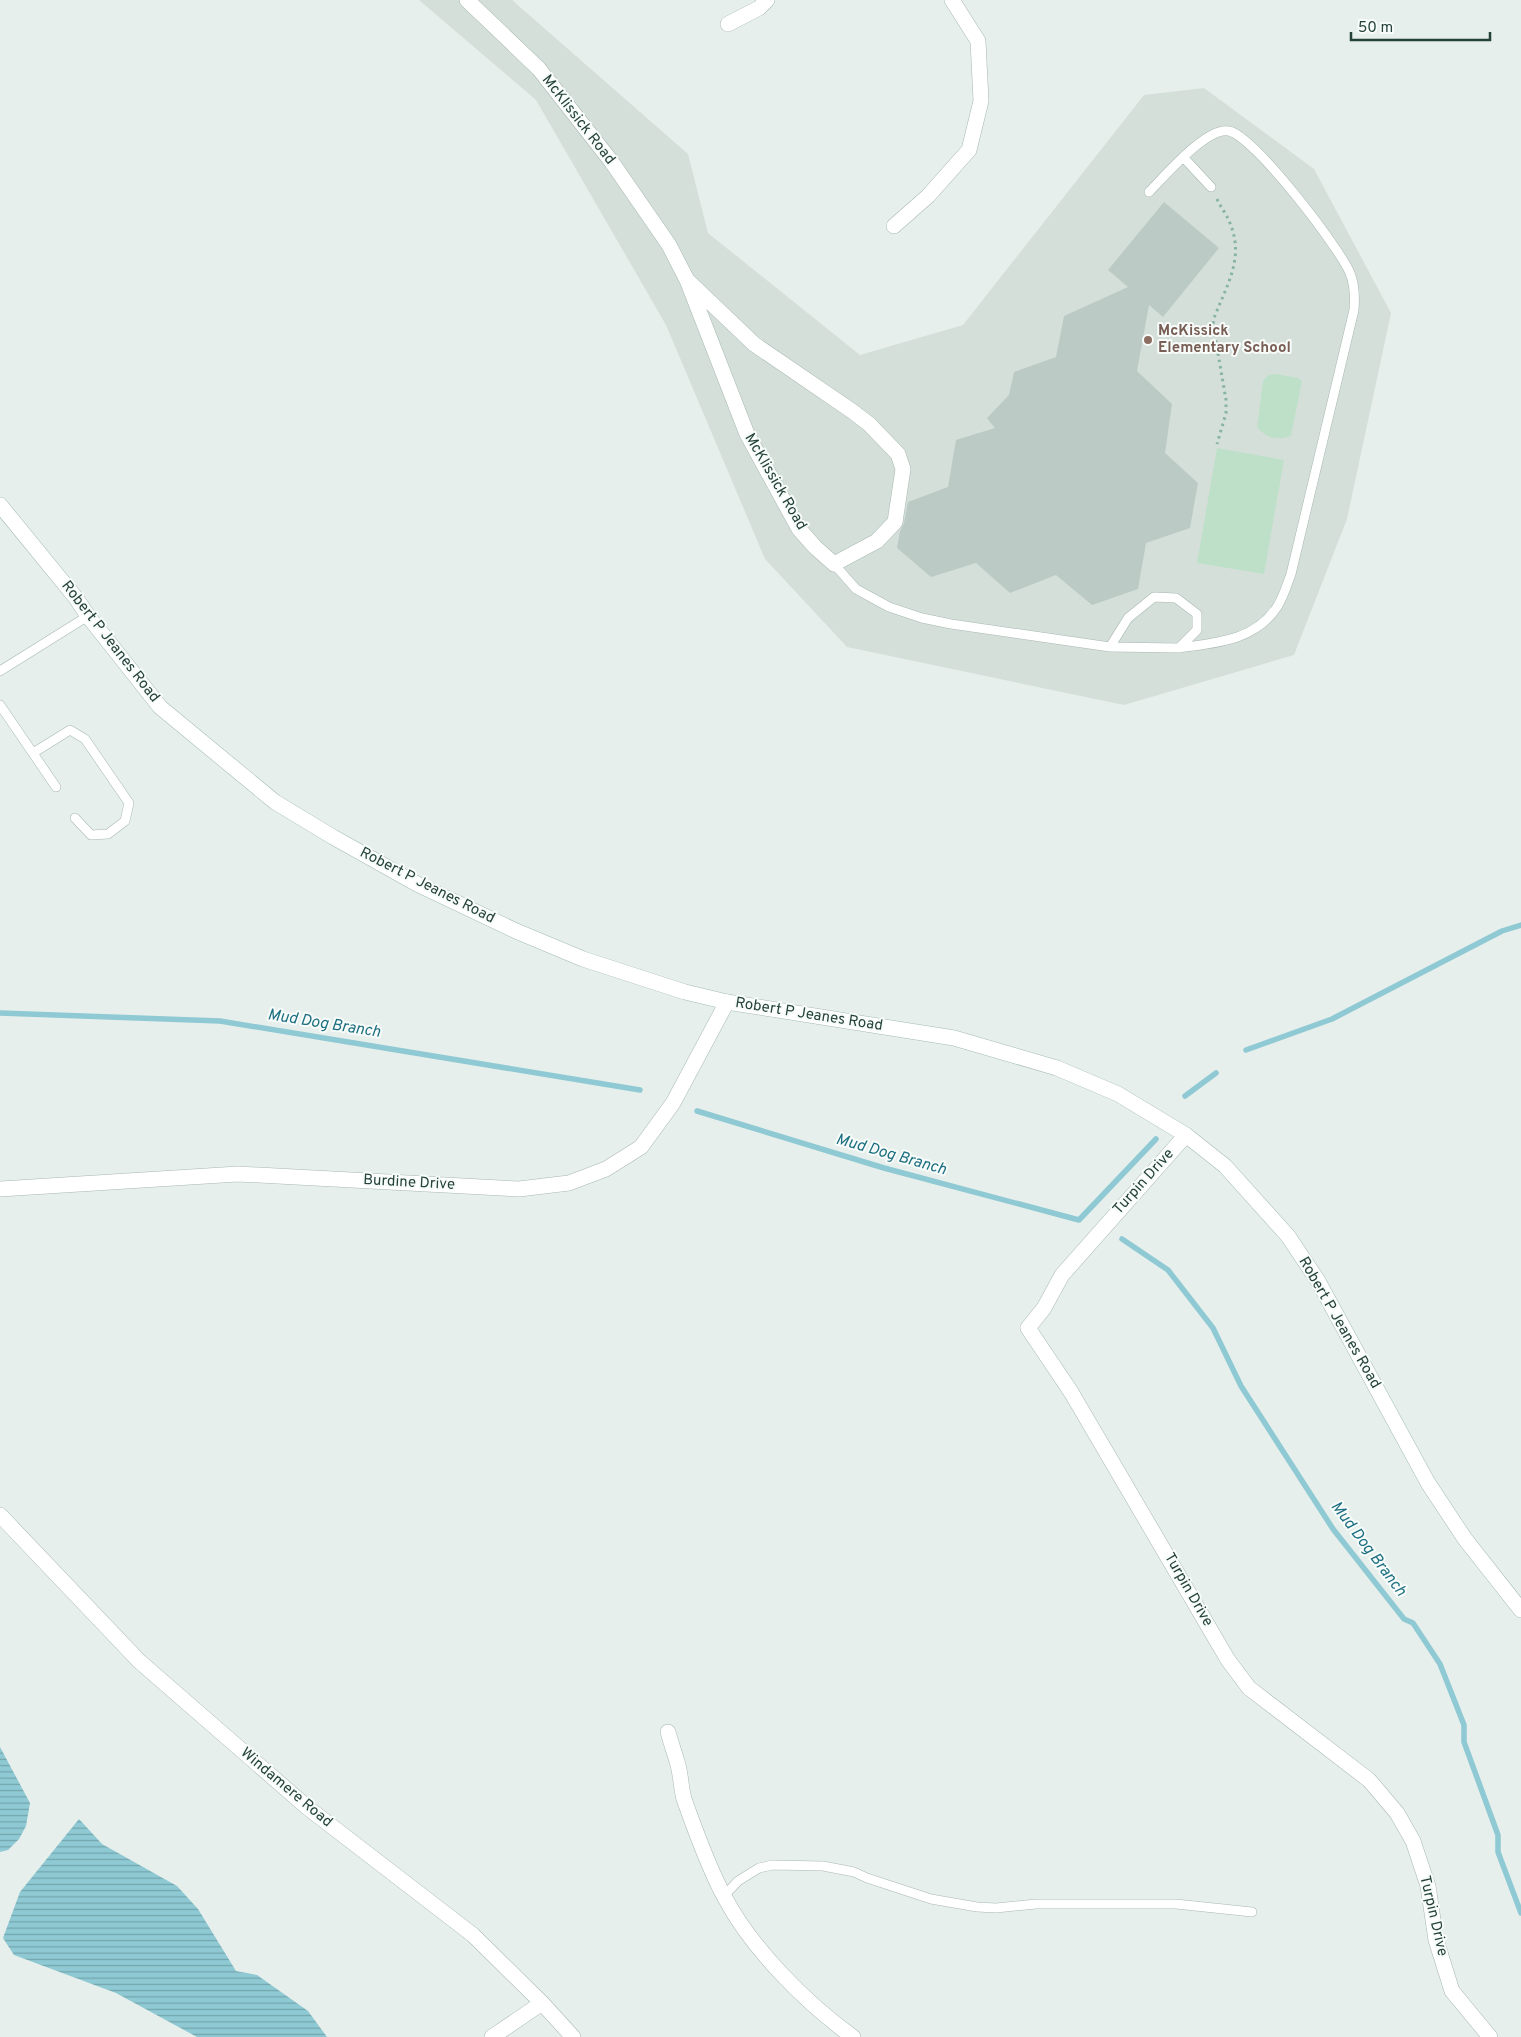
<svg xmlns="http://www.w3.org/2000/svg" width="1521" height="2037" font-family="Overpass,sans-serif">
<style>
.built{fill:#d4dfda}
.park{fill:#bfe0c8}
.water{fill:url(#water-rules)}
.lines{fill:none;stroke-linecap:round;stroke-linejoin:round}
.stream{stroke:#8ec9d4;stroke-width:5.5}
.building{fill:#bbcac4}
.lane-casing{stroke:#a8b8b2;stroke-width:10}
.street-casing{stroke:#a8b8b2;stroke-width:16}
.secondary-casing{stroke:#a4bbb3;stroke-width:16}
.path{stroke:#86b3a5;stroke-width:3;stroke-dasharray:2.5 4;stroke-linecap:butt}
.lane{stroke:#fff;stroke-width:9}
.street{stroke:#fff;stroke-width:15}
.secondary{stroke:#fff;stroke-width:15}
.education-dot{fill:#8d6e63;stroke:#f7fbf9;stroke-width:2}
.labels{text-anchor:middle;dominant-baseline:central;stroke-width:4;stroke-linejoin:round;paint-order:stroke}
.street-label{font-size:15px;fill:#24423a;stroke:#f7fbf9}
.education-label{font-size:15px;font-weight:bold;fill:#785e54;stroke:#f7fbf9;text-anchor:start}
.water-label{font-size:16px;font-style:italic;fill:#1c6f80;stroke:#f7fbf9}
</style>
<defs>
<pattern id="water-rules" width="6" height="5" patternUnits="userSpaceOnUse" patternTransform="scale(1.25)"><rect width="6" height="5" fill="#8ec9d4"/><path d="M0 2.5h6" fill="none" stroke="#74a5ad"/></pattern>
</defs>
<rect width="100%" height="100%" fill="#e6efeb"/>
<path class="built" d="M419 0H512L688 154 708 233 860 355 963 325 1144 95 1204 88 1314 169 1391 313 1347 519 1294 655 1124 705 847 647 765 559 666 325 536 100Z"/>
<path class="park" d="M1277 374 1298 378 1302 381 1291 436C1277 441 1266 438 1257 427L1263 381 1268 375Z
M1217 448 1284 460 1264 574 1197 563Z"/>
<path class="water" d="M0 1747 30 1803 26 1826 19 1839 8 1850 0 1852Z
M79 1819 102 1844 177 1886 198 1909 236 1971 257 1975 308 2011 327 2037H197L116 1993 14 1955 3 1938 20 1892Z"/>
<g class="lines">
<path class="stream" d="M0 1013 220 1021 640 1090
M1246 1050 1332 1019 1502 931 1521 925
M1185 1096 1216 1073
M697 1111 884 1168 1079 1220 1156 1139
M1122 1239 1168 1270 1213 1328 1241 1386 1333 1529 1404 1619 1413 1623 1440 1664 1464 1725V1742L1498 1835V1852L1521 1913"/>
</g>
<path class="building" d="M1164 202 1219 248 1163 317 1149 305 1137 371 1172 404 1165 453 1198 483 1190 528 1146 543 1138 589 1092 605 1056 575 1010 593 976 563 931 577 897 548 900 531 904 523 908 502 948 487 956 440 995 428 987 418 1009 395 1014 372 1056 357 1064 316 1128 287 1108 270Z"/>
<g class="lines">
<g class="lane-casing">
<path id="lane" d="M1184 158 1211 187
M1149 192C1164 177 1207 126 1229 131 1254 136 1339 247 1350 273 1355 285 1355 297 1354 310L1291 574C1287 585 1283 598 1277 607 1255 641 1215 643 1179 648
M834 564 856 589 889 607 922 618 951 624 1110 647 1179 648 1197 630V614L1176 598 1154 597 1128 618 1110 647
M0 671 88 616
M0 705 56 787
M33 753 70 730 85 739 129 803 125 821 108 834 91 835 75 818
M724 1896 738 1881 759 1868 772 1865 823 1866 854 1872 867 1878 931 1899 977 1907 996 1908 1036 1904H1176L1252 1912"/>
</g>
<g class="street-casing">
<path id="street" d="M467 0 539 69 611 161 669 245 687 280 747 434 799 529 815 547 834 564 877 541 895 522 903 469 898 454 869 424 852 411 754 344 687 280
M728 24 759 8 767 0
M894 226 928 196 969 150 981 101 978 41 952 0
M1186 1135 1062 1275 1044 1308 1028 1328 1071 1392 1228 1660 1249 1688 1369 1780 1397 1813 1413 1841 1428 1886 1436 1940 1452 1991 1490 2037
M0 1189 238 1174 519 1189 569 1183 606 1169 641 1147 673 1103 727 1002
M0 1515 139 1661 308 1808 473 1935 542 2003 492 2037
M668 1732C671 1743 675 1754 678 1765 681 1776 681 1788 684 1799 695 1830 709 1869 725 1898 752 1949 806 2003 853 2037
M542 2003 573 2037"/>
</g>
<g class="secondary-casing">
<path id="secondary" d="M0 505 76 598 88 616 160 707 275 802 333 837 417 884 516 931 583 959 685 992 727 1002 954 1038 1057 1068 1118 1094 1186 1135 1225 1166 1288 1236 1318 1281 1428 1483 1465 1539 1521 1610"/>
</g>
<path class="path" d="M1217 199C1221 208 1228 216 1231 226 1244 259 1226 287 1214 318L1213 324 1226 400V413L1217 444"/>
<use href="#lane" class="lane"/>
<use href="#street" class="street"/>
<use href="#secondary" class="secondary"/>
</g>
<circle class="education-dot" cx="1148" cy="340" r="5"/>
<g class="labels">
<g class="street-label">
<text transform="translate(578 120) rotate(52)">McKlissick Road</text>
<text transform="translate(775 482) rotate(60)">McKlissick Road</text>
<text transform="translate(110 642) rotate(52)">Robert P Jeanes Road</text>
<text transform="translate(427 886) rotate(27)">Robert P Jeanes Road</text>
<text transform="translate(809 1015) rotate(9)">Robert P Jeanes Road</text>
<text transform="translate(1144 1182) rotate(-48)">Turpin Drive</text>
<text transform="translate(409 1183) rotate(3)">Burdine Drive</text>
<text transform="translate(1339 1323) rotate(60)">Robert P Jeanes Road</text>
<text transform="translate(1188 1590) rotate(60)">Turpin Drive</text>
<text transform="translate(286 1788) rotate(40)">Windamere Road</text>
<text transform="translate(1433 1916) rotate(77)">Turpin Drive</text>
</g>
<g class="education-label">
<text x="1158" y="331">McKissick<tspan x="1158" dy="17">Elementary School</tspan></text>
</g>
<g class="water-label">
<text transform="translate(324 1024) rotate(9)">Mud Dog Branch</text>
<text transform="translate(891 1155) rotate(16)">Mud Dog Branch</text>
<text transform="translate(1368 1549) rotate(53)">Mud Dog Branch</text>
</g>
</g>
<path d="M1351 32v8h139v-8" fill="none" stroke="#24423a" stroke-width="2.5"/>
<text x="1358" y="32" font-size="15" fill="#24423a" stroke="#f7fbf9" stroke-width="4" paint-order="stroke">50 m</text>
</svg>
